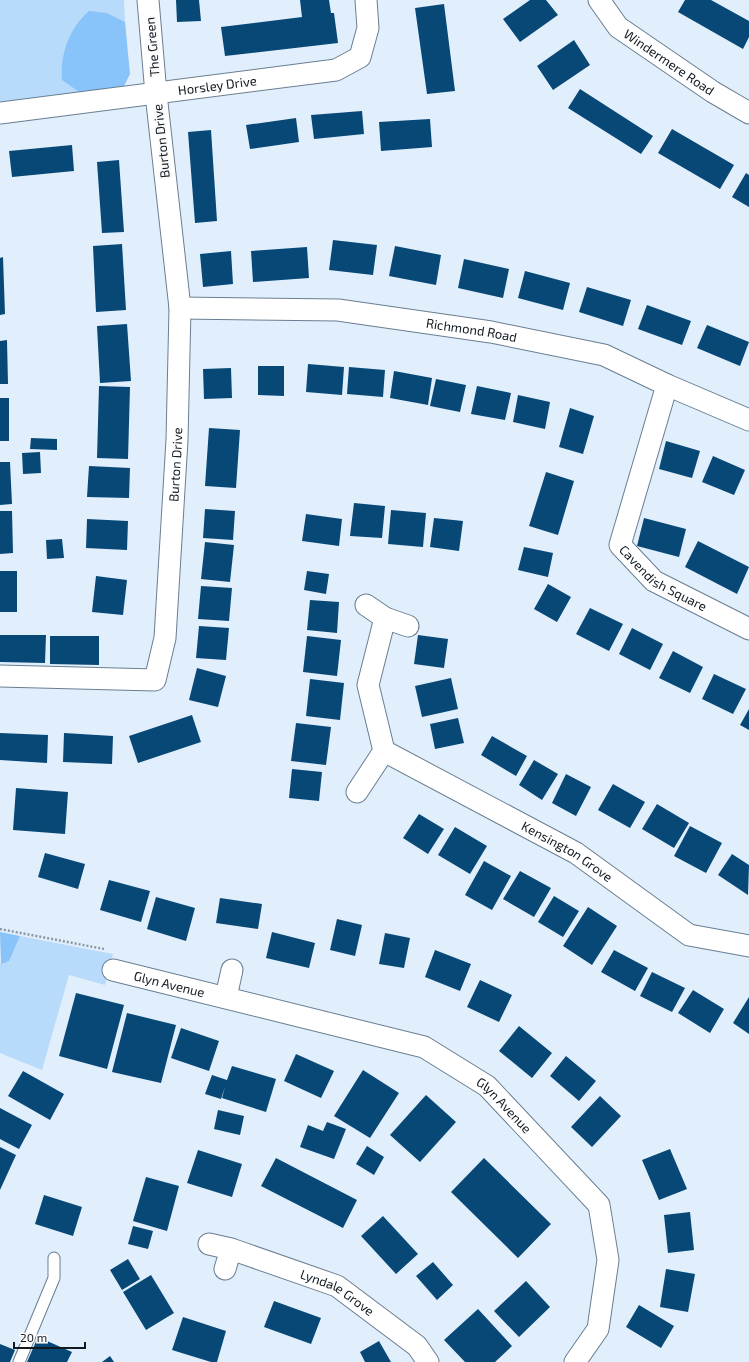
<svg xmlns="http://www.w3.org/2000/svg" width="749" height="1362" font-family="'Exo 2',sans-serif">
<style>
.green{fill:#b8dafb}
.forest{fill:#88c3fa}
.building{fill:#084877}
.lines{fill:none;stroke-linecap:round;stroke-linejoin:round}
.service-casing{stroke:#697e91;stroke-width:13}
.minor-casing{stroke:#697e91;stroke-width:23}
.path{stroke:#8c98a3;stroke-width:2.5;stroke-dasharray:2 2;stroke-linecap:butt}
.service{stroke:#fff;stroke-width:11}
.minor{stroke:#fff;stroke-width:21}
.labels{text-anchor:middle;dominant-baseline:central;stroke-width:4;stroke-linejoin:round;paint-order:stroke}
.street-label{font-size:13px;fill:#111921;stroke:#fafafa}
</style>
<rect width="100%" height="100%" fill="#e1effc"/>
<path class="green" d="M0 0H124L125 22 107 13 85 96 0 107Z
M20 936 113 954 105 985 69 975 42 1070 0 1053V964L15 947Z"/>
<path class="forest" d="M89 11 107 13 125 22 130 74 122 90 85 96 62 80C60 55 69 28 89 11Z
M0 932 20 936 9 961 1 964Z"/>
<path class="building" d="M176 0H199L201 21 177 22Z
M300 0H329L331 13H334L338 43 225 56 221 27 302 17Z
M530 0H546L558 15 520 42 503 19Z
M685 0H711L749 21V37L743 49 678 12Z
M444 4 455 91 427 94 415 8Z
M574 40 590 65 553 90 537 66Z
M580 89 653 136 641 154 568 108Z
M362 111 364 134 314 139 311 115Z
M296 118 299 142 250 149 246 125Z
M430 119 432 147 381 151 379 122Z
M672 129 734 165 720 189 658 153Z
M211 130 217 221 195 223 188 132Z
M72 145 74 171 12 177 9 151Z
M119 160 124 232 102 233 97 162Z
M746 173 749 175V207L732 197Z
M333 240 377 245 373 275 329 270Z
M122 244 126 310 96 312 93 246Z
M395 246 441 255 436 285 389 276Z
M307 247 309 278 253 282 251 251Z
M231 251 233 284 203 287 200 254Z
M3 257 5 314 0 315V258Z
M464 259 509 269 503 298 458 288Z
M525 271 570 283 563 310 518 298Z
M587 287 631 300 623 326 579 312Z
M647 305 691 321 682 345 638 329Z
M127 324 131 381 100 383 97 326Z
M707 325 749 342 740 366 697 348Z
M7 340 8 384H0V341Z
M308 364 344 367 342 395 306 392Z
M258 366H284V396L258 395Z
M349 367 385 370 383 397 347 394Z
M231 368 232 398 204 399 203 369Z
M394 371 432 378 428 405 390 398Z
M436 379 466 385 460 412 430 406Z
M99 386 130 387 128 459 97 458Z
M477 386 511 393 505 420 471 414Z
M518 395 550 402 545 429 513 422Z
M0 398H9V441H0Z
M570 408 594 416 583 454 559 447Z
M209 428 240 430 236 488 205 486Z
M31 438 57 439V450L30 449Z
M666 441 700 451 692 478 659 469Z
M40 452 41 473 23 474 22 453Z
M713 456 745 470 734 495 702 482Z
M0 462H10L12 504 0 505Z
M89 466 130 468 129 498 87 497Z
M546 472 574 481 558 535 529 526Z
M354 503 385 506 382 538 350 536Z
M205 509 235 511 233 540 203 538Z
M391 510 426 513 423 547 388 544Z
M0 511H12L13 553 0 554Z
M306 514 342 519 339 546 302 541Z
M434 518 463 521 459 551 430 547Z
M644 518 686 529 679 557 637 546Z
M87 519 128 521 127 550 86 548Z
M62 539 64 558 47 559 46 540Z
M698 541 749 567 737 594 685 567Z
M205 542 234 545 230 582 201 579Z
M524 547 553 553 548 577 518 570Z
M0 571H17V612H0Z
M307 571 329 574 326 594 304 590Z
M96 576 127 580 123 615 92 612Z
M548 584 571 597 557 622 534 609Z
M201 586 232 588 229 621 198 619Z
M310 600 339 602 337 633 307 630Z
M590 608 623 624 609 651 576 634Z
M199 626 229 628 226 660 196 658Z
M632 628 663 644 650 670 619 654Z
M0 635H46L45 663 0 662Z
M418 635 448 639 444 668 414 664Z
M50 636H99V665L50 664Z
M307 636 341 640 337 676 303 672Z
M673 651 703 667 690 693 659 678Z
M197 668 226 676 218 707 189 700Z
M714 674 746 689 733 714 702 699Z
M451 678 458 709 422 717 415 686Z
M310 679 344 683 340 720 306 716Z
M749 709V730L740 725Z
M192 715 201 742 138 763 129 736Z
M458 718 464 743 435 749 430 724Z
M296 723 331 727 326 765 291 761Z
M0 733 48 735 47 763 0 760Z
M64 733 113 736 112 764 63 762Z
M492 736 527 756 516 776 481 755Z
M534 760 558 774 542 800 519 785Z
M292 769 322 772 319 801 289 798Z
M566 774 591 787 576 816 552 803Z
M613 784 645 802 630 828 598 810Z
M16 788 68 792 65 834 13 830Z
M657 804 689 823 674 848 642 829Z
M419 814 444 829 428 854 403 838Z
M690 826 722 843 706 873 674 856Z
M455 827 487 846 470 874 438 855Z
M45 853 85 864 78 889 38 877Z
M732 854 749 865 748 895 718 875Z
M484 861 511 876 492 910 465 895Z
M520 871 551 888 534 917 503 899Z
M109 880 150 891 141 922 100 910Z
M554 896 579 911 563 937 538 922Z
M156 897 195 908 186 941 147 929Z
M220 898 262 904 258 929 216 923Z
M588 907 617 926 592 965 563 946Z
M337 919 362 925 355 956 330 950Z
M272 932 315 943 309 968 266 958Z
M385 933 410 938 404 968 379 964Z
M435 950 471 964 460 991 425 977Z
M614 950 648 968 635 991 601 972Z
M652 972 685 988 672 1012 640 996Z
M480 980 512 995 499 1022 467 1007Z
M693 990 724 1009 710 1033 678 1013Z
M76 993 124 1005 107 1069 59 1056Z
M749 997V1034L733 1023Z
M127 1013 176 1025 161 1083 112 1072Z
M519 1026 552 1053 532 1078 499 1051Z
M181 1028 219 1041 209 1071 171 1058Z
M296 1054 334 1071 321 1098 284 1081Z
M566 1056 596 1081 579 1101 550 1076Z
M232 1066 276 1079 266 1112 222 1098 225 1087 221 1099 205 1094 212 1075 227 1080Z
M363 1070 399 1093 370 1138 334 1116Z
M23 1071 64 1094 50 1120 8 1096Z
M426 1095 456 1122 420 1162 390 1135Z
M600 1096 621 1116 592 1147 571 1127Z
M0 1108 32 1125 19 1149 0 1139Z
M218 1110 244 1116 240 1135 214 1129Z
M327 1122 346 1129 334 1159 300 1147 308 1125 323 1131Z
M367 1146 384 1157 374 1175 356 1164Z
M0 1147 16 1155 0 1190Z
M670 1149 687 1189 659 1200 642 1160Z
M198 1150 242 1164 232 1197 187 1183Z
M276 1158 357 1200 343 1228 261 1186Z
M484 1158 551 1224 518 1258 451 1192Z
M146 1177 179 1186 167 1231 133 1221Z
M44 1195 82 1207 73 1236 35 1224Z
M690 1212 694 1250 668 1253 664 1215Z
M383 1216 418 1254 396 1274 361 1236Z
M133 1226 153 1231 148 1249 128 1244Z
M128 1259 140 1279 122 1290 110 1270Z
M433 1262 453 1285 437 1300 416 1276Z
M666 1269 695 1274 688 1312 660 1307Z
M151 1275 174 1313 146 1330 123 1292Z
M526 1281 550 1307 519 1337 494 1311Z
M274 1301 321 1318 311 1344 264 1327Z
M639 1305 674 1326 661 1348 626 1327Z
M478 1309 512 1346 495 1362H465L444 1340Z
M183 1317 226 1331 217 1362H211L172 1350Z
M38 1337 72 1352 67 1362H27Z
M379 1341 391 1362H365L360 1352Z
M0 1344 15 1350 10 1362H0Z
M110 1356 114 1362H102Z"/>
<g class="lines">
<g class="service-casing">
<path id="service" d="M19 1362 54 1278V1258"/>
</g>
<g class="minor-casing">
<g id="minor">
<path id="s1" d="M599 0 618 27 713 92 749 113"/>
<path id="s2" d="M0 113 336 70 360 57 368 28 366 0"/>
<path id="s3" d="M180 308 338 310 491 332 604 355 667 385 749 420"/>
<path id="s4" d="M667 385 620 545 654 581 749 629"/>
<path d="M366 605 385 618 408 626"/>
<path id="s5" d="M385 618 368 685 384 751 576 853 689 935 749 946"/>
<path id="s6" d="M0 676 155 680 165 638 177 440 180 308 156 94 148 0"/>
<path d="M357 792 384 751"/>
<path id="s7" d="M113 970 424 1047 487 1086 599 1205 608 1260 598 1329 575 1362"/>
<path d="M226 997 232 970"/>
<path id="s8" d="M209 1244 231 1249 337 1286 417 1346 428 1362"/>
<path d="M225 1269 231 1249"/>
</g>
</g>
<path class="path" d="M0 929 104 949"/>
<use href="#service" class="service"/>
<use href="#minor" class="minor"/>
</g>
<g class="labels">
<g class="street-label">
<text transform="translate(152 47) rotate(-95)">The Green</text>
<text stroke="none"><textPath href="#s1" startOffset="95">Windermere Road</textPath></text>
<text stroke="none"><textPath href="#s2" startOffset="219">Horsley Drive</textPath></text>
<text transform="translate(161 141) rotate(-96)">Burton Drive</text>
<text stroke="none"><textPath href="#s3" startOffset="293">Richmond Road</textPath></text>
<text stroke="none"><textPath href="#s6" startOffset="372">Burton Drive</textPath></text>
<text stroke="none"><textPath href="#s4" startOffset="222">Cavendish Square</textPath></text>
<text stroke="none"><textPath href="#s5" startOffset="346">Kensington Grove</textPath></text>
<text stroke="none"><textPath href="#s7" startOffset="58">Glyn Avenue</textPath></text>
<text stroke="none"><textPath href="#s7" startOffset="420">Glyn Avenue</textPath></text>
<text stroke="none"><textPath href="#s8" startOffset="138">Lyndale Grove</textPath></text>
</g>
</g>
<path d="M14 1342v6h71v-6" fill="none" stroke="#111921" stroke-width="2"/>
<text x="20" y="1342" font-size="12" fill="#111921" stroke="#fafafa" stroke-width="3" paint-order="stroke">20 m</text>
</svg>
